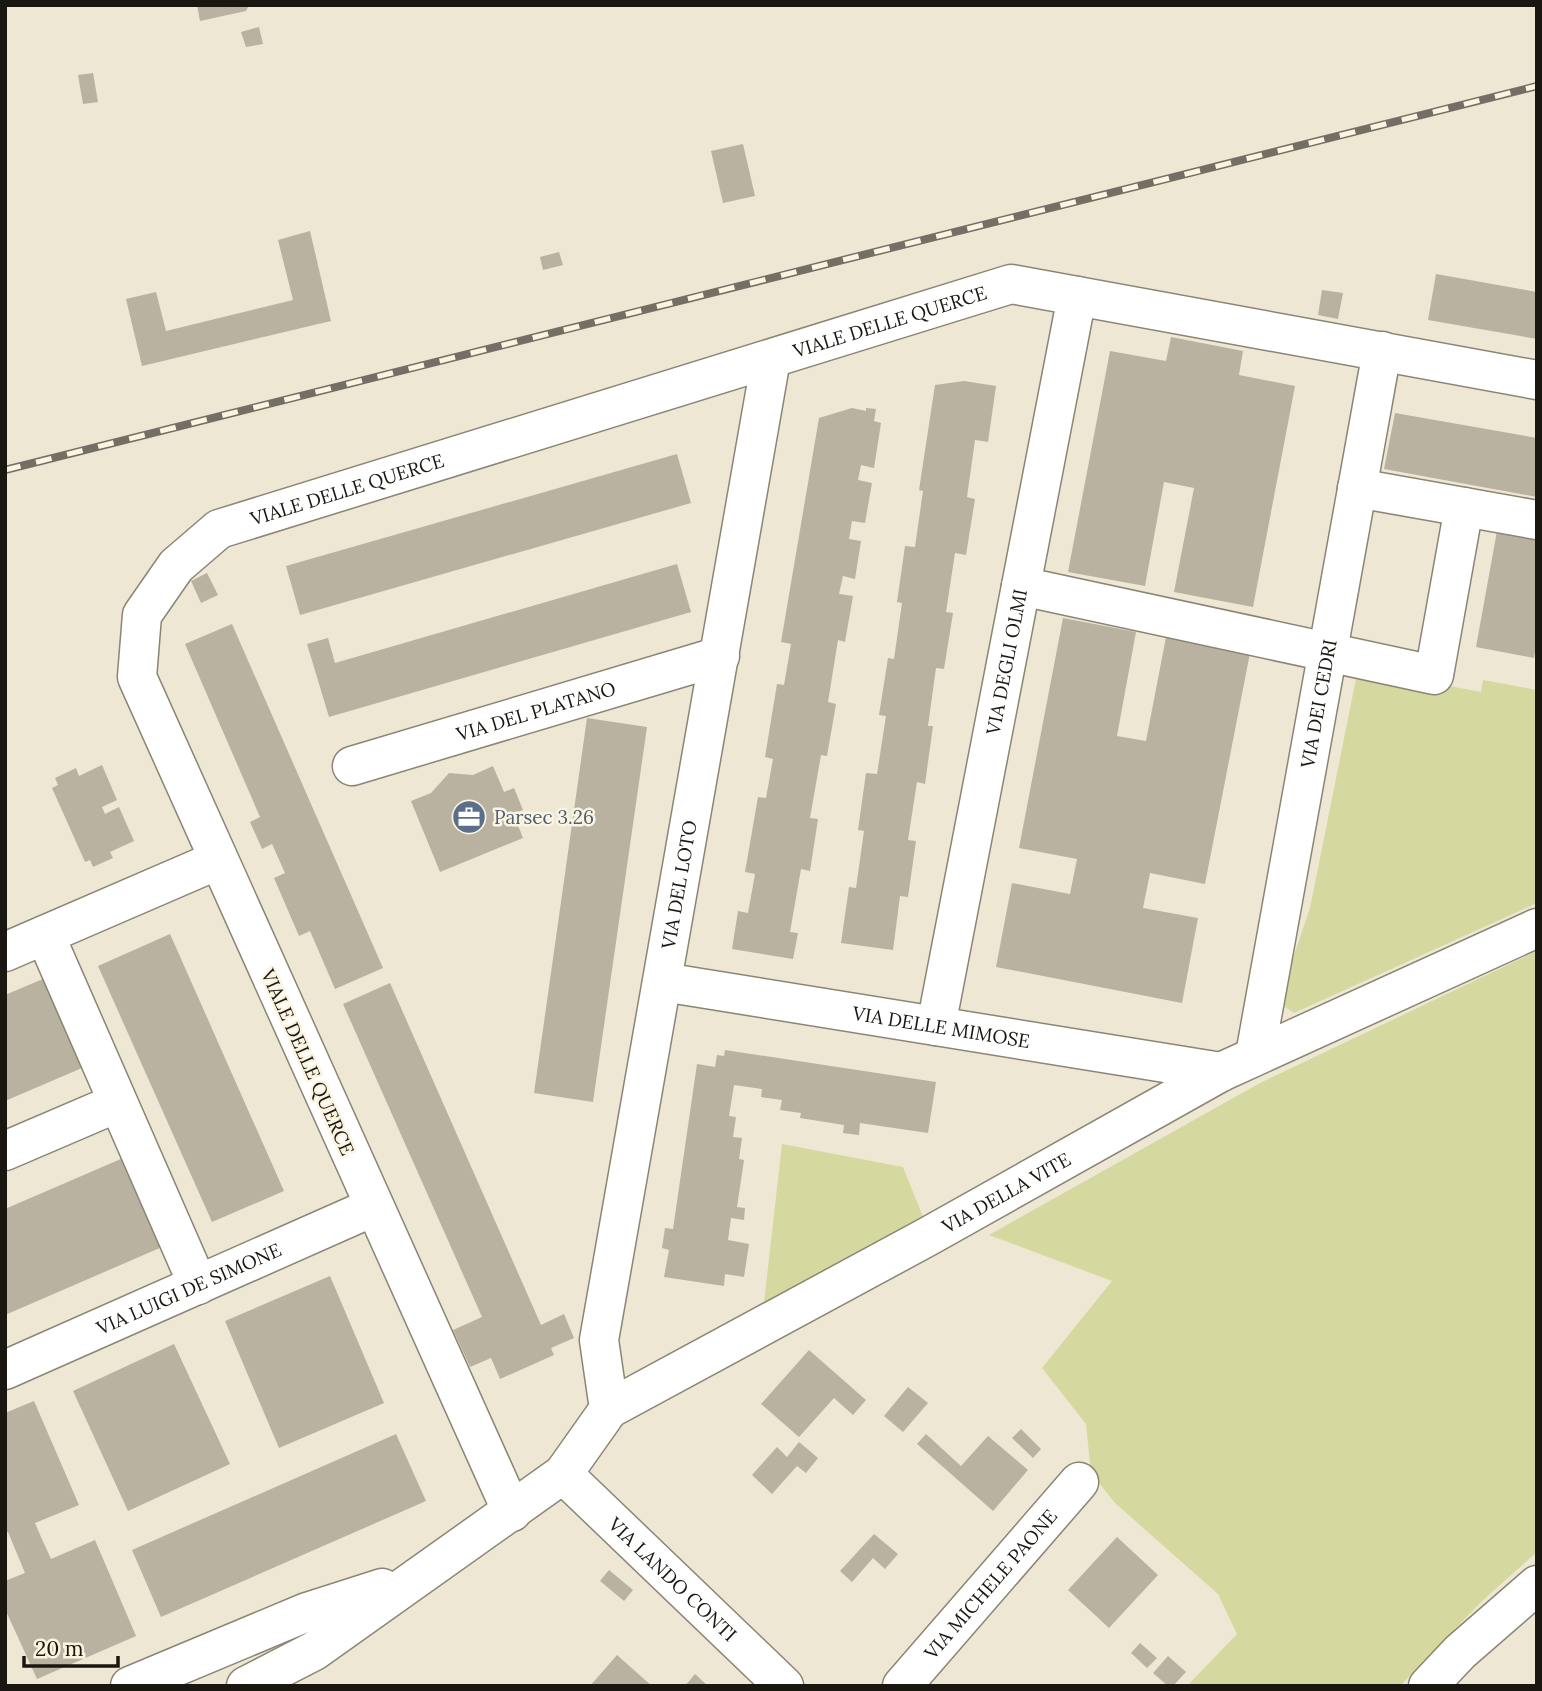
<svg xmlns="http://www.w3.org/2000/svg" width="1542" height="1691" font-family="Lora,serif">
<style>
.green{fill:#d5d99f}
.building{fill:#b9b2a1}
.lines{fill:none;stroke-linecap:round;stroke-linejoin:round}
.minor-casing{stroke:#8b8574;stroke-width:41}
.minor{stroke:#fff;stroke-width:38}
.rail-casing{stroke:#746f64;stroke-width:8}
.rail{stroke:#fbf4e1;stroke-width:5;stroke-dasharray:16;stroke-linecap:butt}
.labels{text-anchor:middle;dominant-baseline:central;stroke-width:5;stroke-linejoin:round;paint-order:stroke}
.street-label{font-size:19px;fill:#1a1711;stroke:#fbf4e1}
.service-label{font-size:19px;fill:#4e5e75;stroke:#fbf4e1;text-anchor:start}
</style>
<rect width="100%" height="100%" fill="#ede7d4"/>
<path class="green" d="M1358 669 1481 692 1483 680 1537 690V903L1294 1013 1284 1006 1286 979 1310 908Z
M1537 951V1552L1482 1601 1400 1686H1187L1237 1634 1218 1594 1115 1503 1091 1473 1086 1424 1042 1368 1112 1281 989 1235 1260 1083Z
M782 1144 903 1167 923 1217 764 1303Z"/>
<path class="building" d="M197 5H249L246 11 200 21Z
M259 27 263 44 246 47 241 32Z
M93 73 98 102 83 104 78 75Z
M743 144 755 196 723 203 711 151Z
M310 231 331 321 142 366 126 299 156 292 166 331 293 300 278 240Z
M559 252 563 265 543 270 540 257Z
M1436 274 1537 292V339L1428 320Z
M1322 290 1343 293 1338 319 1318 315Z
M1171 337 1243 351 1239 375 1295 386 1253 607 1174 592 1194 488 1164 482 1145 586 1068 572 1110 351 1166 361Z
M964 381 996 386 988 442 975 440 967 497 975 499 966 555 955 553 946 612 953 613 944 669 936 668 928 726H933L925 784 917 782 908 840 916 841 908 897 900 896 893 950 841 943 849 887 856 888 864 831 858 830 866 773 877 774 886 716 879 715 888 658 894 659 902 603 897 602 905 546 915 547 923 491 919 490 935 385Z
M852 408 866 411V408L876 409 874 421 881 423 874 468 861 465 858 480 872 483 865 523 852 521 849 539 861 541 855 579 843 576 839 594 853 596 845 642 838 640 828 702 836 704 827 756 821 755 810 818 818 819 810 871 801 869 790 932 798 933 793 959 732 949 738 911 748 913 755 874 745 872 758 797 766 798 773 759 765 757 777 684 784 685 791 644 781 642 819 418Z
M1395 413 1537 438V497L1384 469Z
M677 454 691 503 300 615 286 566Z
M1497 531 1537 538V639L1534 658 1476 647Z
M677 564 691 612 329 717 307 644 328 638 335 663Z
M207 573 218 595 201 603 191 581Z
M1063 618 1136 632 1117 736 1146 741 1166 637 1250 653 1205 884 1150 873 1143 908 1198 918 1182 1003 996 967 1012 883 1070 894 1077 859 1019 848Z
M232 624 383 968 335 989 310 931 299 936 274 878 285 873 272 844 262 849 250 822 260 817 185 644Z
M587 718 647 727 593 1102 534 1093Z
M102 765 117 800 102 807 105 814 119 807 134 841 110 852 113 858 93 867 90 860 85 862 52 788 58 785 55 778 76 768 79 776Z
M493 766 504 792 514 788 523 810 518 812 522 821 517 823 523 838 440 872 411 801 431 793 449 773 473 775Z
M170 934 284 1191 212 1222 98 966Z
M50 976 89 1065 5 1101V995Z
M390 983 541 1325 564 1314 574 1338 551 1348 554 1355 500 1379 491 1358 470 1367 453 1330 482 1317 343 1004Z
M725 1050 936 1082 928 1133 860 1123 859 1135 843 1133 844 1125 800 1118 801 1113 780 1110 782 1100 761 1097 762 1089 734 1085 729 1116 736 1117 733 1137 742 1138 739 1159 744 1160 737 1207 745 1208 744 1220 731 1218 728 1240 749 1244 744 1277 725 1274 724 1286 664 1277 669 1250 662 1248 665 1228 673 1229 697 1064 715 1067 717 1055 724 1056Z
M130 1155 169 1244 5 1315V1209Z
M330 1276 384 1403 279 1448 225 1321Z
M174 1344 230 1464 128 1511 73 1391Z
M809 1350 866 1400 853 1415 834 1398 799 1437 761 1404Z
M908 1387 928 1403 903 1432 884 1416Z
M34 1401 79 1505 35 1523 41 1537 51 1559 95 1540 136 1636 37 1679 5 1609V1581L25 1573 8 1532 5 1533V1413Z
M1021 1429 1041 1449 1033 1458 1012 1438Z
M396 1434 426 1501 161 1617 132 1550Z
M926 1434 961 1466 988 1436 1028 1470 993 1511 917 1444Z
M799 1442 818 1458 806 1473 797 1466 772 1494 752 1475 777 1447 787 1457Z
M874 1534 898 1554 885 1569 873 1558 852 1582 840 1571Z
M1117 1537 1158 1575 1109 1628 1068 1590Z
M609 1570 633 1590 624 1601 600 1581Z
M1140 1643 1157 1658 1147 1668 1131 1653Z
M617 1655 652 1686H590Z
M1168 1656 1186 1672 1173 1686H1168L1153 1673Z
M695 1674 708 1686H685Z"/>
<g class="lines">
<g class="minor-casing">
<g id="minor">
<path d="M1357 488 1537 520"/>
<path d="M1021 586 1434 675 1464 507"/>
<path id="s1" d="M352 766 720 656"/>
<path d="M45 935 198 1285"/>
<path d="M5 952 218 860"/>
<path id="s2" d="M663 982 1221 1072"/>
<path id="s3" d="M936 1026 1077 296"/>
<path id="s4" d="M1255 1055 1382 351"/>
<path d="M5 1151 117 1103"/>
<path id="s5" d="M5 1370 373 1207"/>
<path id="s6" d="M609 1409 599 1340 771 359"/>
<path id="s7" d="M563 1474 784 1686"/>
<path id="s8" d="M512 1512 137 677 142 615 176 566 219 529 1011 284 1537 380"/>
<path d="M130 1686 307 1612 382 1588"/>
<path id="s9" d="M246 1686 314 1651 563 1474 609 1409 927 1237 1221 1072 1537 928"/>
<path id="s10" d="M902 1686 1079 1482"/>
<path d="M1428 1686 1460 1652 1537 1585"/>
</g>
</g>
<use href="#minor" class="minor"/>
<g class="rail-casing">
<path id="rail" d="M5 470 1537 86"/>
</g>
<use href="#rail" class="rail"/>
</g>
<defs>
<g id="office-disc" transform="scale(1.75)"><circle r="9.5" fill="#5c6f8a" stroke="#fbf4e1"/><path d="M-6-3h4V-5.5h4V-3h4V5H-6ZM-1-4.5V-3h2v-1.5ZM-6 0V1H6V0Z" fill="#fff"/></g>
</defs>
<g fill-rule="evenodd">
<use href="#office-disc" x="469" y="817"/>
</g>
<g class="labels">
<g class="street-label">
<text stroke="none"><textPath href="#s8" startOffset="1796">VIALE DELLE QUERCE</textPath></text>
<text stroke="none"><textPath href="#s8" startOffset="1228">VIALE DELLE QUERCE</textPath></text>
<text stroke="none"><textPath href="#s3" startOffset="371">VIA DEGLI OLMI</textPath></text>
<text stroke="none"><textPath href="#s4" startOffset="357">VIA DEI CEDRI</textPath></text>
<text stroke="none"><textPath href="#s1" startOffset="192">VIA DEL PLATANO</textPath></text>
<text stroke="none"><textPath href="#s6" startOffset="532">VIA DEL LOTO</textPath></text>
<text stroke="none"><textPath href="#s2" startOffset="282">VIA DELLE MIMOSE</textPath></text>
<text transform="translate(308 1062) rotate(66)">VIALE DELLE QUERCE</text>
<text stroke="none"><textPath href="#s9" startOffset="914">VIA DELLA VITE</textPath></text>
<text stroke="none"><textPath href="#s5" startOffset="201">VIA LUIGI DE SIMONE</textPath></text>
<text stroke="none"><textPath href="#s7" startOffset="152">VIA LANDO CONTI</textPath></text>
<text stroke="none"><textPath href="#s10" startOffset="135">VIA MICHELE PAONE</textPath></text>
</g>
<g class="service-label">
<text x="494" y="817">Parsec 3.26</text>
</g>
</g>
<rect width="1542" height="1691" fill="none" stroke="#1a1711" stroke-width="14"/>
<path d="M24 1656v10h94v-10" fill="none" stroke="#1a1711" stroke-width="3.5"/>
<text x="35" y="1656" font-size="21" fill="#1a1711" stroke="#fbf4e1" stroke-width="5" paint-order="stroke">20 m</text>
</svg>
